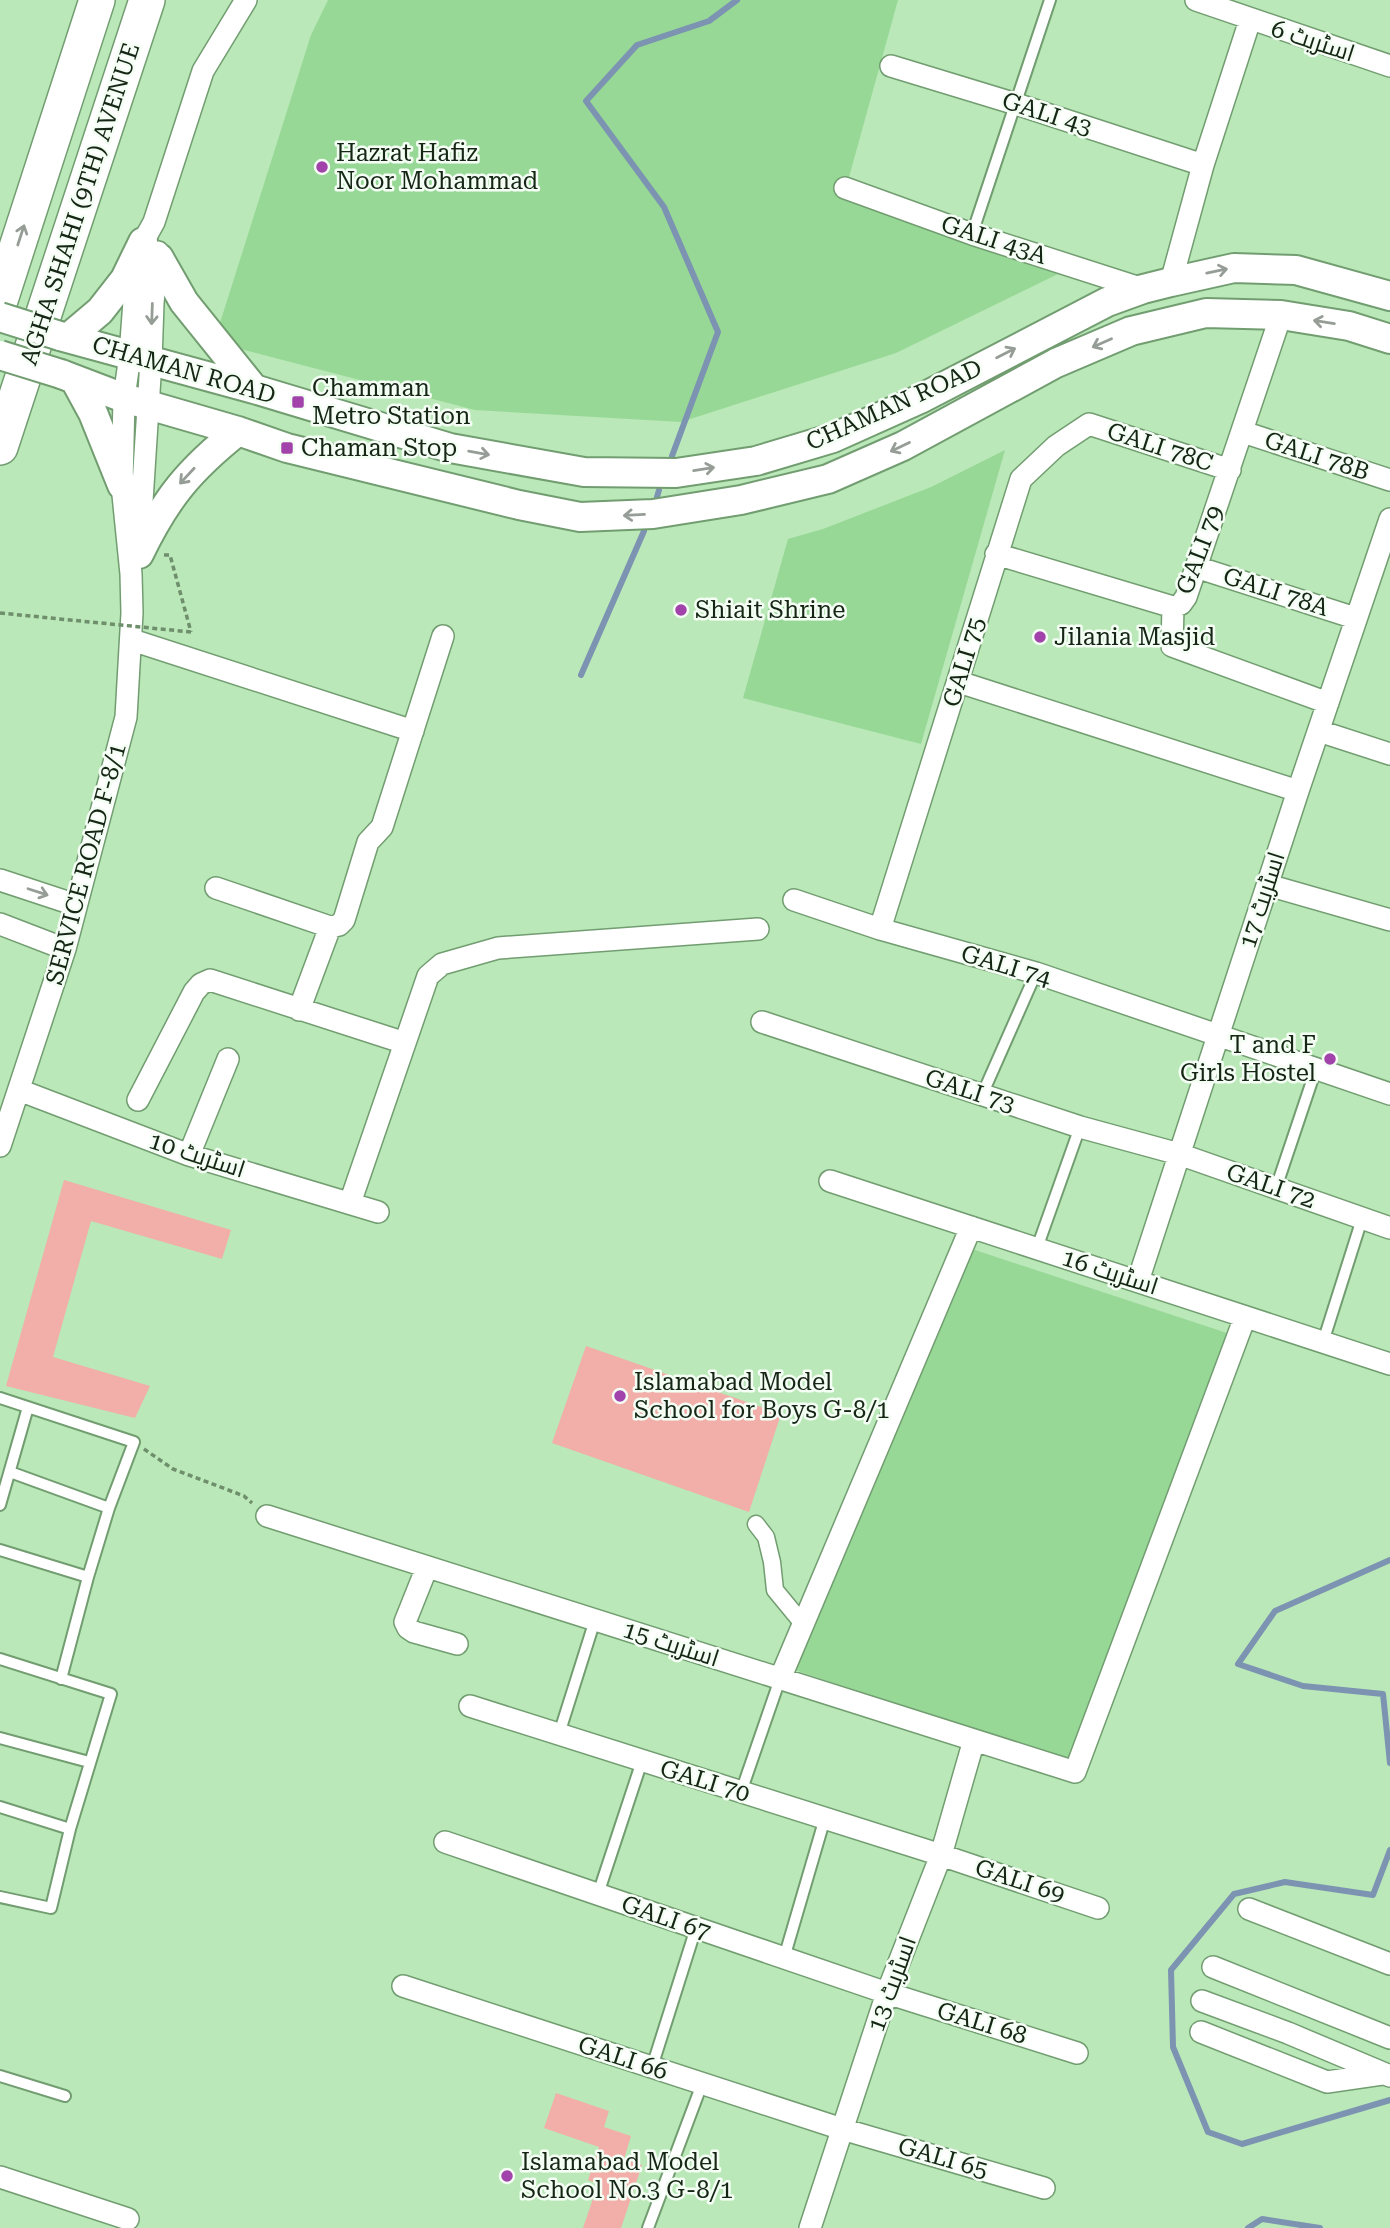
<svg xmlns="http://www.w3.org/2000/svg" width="1390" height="2228" font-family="'Roboto Serif',Cairo,serif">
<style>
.green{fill:#97d896}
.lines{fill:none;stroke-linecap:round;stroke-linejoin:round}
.stream{stroke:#7c93b2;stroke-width:6}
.building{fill:#f2aea9}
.service-casing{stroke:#729d71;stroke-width:14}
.pedestrian-casing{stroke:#729d71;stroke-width:19}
.minor-casing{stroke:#729d71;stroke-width:24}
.tertiary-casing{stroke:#729d71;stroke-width:32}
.primary-casing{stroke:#729d71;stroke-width:38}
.path{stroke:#6e8e6c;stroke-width:3.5;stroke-dasharray:5 3.5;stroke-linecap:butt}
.service{stroke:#fff;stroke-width:10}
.pedestrian{stroke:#fff;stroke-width:16}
.minor{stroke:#fff;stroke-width:21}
.tertiary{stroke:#fff;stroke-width:28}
.primary{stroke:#fff;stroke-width:35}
.tertiary-bridge-casing{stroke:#729d71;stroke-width:32;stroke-linecap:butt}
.path-bridge{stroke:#6e8e6c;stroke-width:3.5;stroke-dasharray:5 3.5;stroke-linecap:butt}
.tertiary-bridge{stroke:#fff;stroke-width:28}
.oneway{stroke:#969d96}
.poi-dot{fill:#a143ab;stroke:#f4fef4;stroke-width:2.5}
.labels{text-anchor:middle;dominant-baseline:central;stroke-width:5;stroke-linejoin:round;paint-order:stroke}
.street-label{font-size:24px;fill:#152615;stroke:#f4fef4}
.poi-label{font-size:24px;fill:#152615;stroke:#f4fef4;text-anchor:start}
</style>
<rect width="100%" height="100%" fill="#bae8b8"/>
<path class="green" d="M328 0H898L846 188 1062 272 896 353 681 422 475 410 214 342 311 35Z
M1005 450 921 744 743 698 788 539 823 529 931 487Z
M969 1248 1227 1333 1071 1763 789 1668Z"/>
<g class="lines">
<path class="stream" d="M672 456 718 332 664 207 586 101 637 45 709 21 737 0
M657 497 659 490
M581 675 644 531
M1390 1560 1275 1611 1238 1664 1303 1686 1383 1694 1390 1763
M1390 1850 1373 1895 1285 1882 1234 1894 1171 1970 1173 2047 1208 2132 1242 2144 1390 2100
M1248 2228 1262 2219 1320 2228"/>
</g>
<path class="building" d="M64 1180 231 1230 222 1259 91 1221 53 1357 150 1386 135 1418 6 1386Z
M586 1346 781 1414 749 1512 552 1443Z
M556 2093 609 2111 604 2127 631 2136 624 2159 642 2165 621 2228H583L598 2184 588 2180 599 2147 544 2128Z"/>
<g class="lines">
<g class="service-casing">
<path id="service" d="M972 234 1050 0
M982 1095 1036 973
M1276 1188 1316 1069
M1037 1248 1080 1127
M1323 1342 1362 1219
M0 1398 134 1442 109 1508 88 1577 61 1679
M10 1472 109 1508
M0 1505 28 1407
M0 1550 88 1577
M0 1659 111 1694 70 1829 51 1908 0 1897
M559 1734 595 1620
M0 1738 89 1762
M741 1792 780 1679
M0 1807 70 1829
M598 1894 642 1761
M784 1958 825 1818
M652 2067 696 1928
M0 2076 65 2096
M648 2228 702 2084"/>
</g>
<g class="pedestrian-casing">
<path id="pedestrian" d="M756 1524 766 1537 772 1562 775 1590 803 1624"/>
</g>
<g class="minor-casing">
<path id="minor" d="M1196 0 1390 66
M891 66 1016 104 1203 165
M845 188 972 234 1143 289
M1171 282 1203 165 1250 20
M1243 432 1390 480
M139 548 151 361 153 303 158 252
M996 554 1173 607 1181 604 1186 597 1281 315
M1196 567 1355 618
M1173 607 1172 646 1328 703
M132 640 413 731
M959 682 1298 791
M1319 731 1390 754
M0 880 76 905
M1268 885 1390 920
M216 888 330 927
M794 900 880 929 1036 973 1390 1094
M0 924 65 949
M880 929 1021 479 1056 446 1089 424 1230 470
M299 1010 330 927 339 925 344 920 368 842 382 827 443 636
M762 1022 1080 1127 1179 1154 1390 1228
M19 1090 189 1155 378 1212
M138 1100 194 992 201 984 210 980 405 1043
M0 1146 65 949 126 717 132 613 131 574 122 485 124 398 130 355 135 288 143 242 154 222 203 71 246 0
M189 1155 228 1059
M830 1181 1390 1364
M350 1203 428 976 442 964 498 948 758 929
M1138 1281 1298 791 1390 519
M267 1516 1075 1772 1245 1317
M427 1567 405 1622 408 1628 414 1632 457 1644
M780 1679 971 1227
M470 1706 941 1855 1098 1908
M445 1842 887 1993 1077 2053
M1249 1909 1390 1964
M1213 1967 1390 2038
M403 1986 842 2129 1044 2188
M1202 2001 1288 2033 1390 2076
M1201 2032 1327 2082 1382 2074
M0 2177 128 2219
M810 2228 887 1993 941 1855 974 1740"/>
</g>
<g class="tertiary-casing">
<path id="tertiary" d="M159 258 184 302 254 389
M60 336 254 389 450 448 584 472 676 473 756 461 833 438 920 399 1107 302 1143 289 1171 282 1234 268 1296 270 1390 296
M68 338 100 311 125 279 143 242
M61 374 124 398 238 431 287 448 519 505 580 517 653 514 741 500 828 479 903 446 1056 363 1131 331 1206 313 1281 315 1349 326 1390 339
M75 380 93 413 122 485
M139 554C166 498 189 470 238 431"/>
</g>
<g class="primary-casing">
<path id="primary" d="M0 300 97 0
M0 447 147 0"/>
</g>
<path class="path" d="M164 555H170L191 632
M144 1449 173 1469 244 1496 252 1503"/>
<use href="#service" class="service"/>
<use href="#pedestrian" class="pedestrian"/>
<use href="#minor" class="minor"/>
<use href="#tertiary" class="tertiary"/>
<use href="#primary" class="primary"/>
<g class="tertiary-bridge-casing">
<path id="tertiary-bridge" d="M0 317 60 336
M0 355 61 374"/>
</g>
<path class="path-bridge" d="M0 613 191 632"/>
<use href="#tertiary-bridge" class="tertiary-bridge"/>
</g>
<defs><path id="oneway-shaft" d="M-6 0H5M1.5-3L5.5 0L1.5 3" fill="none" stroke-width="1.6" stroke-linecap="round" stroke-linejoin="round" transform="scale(1.75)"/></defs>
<g class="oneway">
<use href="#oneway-shaft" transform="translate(21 235) rotate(-72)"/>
<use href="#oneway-shaft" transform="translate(1217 271) rotate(-12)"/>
<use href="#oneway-shaft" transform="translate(152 314) rotate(92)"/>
<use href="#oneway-shaft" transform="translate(1324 322) rotate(-171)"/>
<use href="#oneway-shaft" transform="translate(1102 343) rotate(156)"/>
<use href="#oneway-shaft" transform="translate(1006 353) rotate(-27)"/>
<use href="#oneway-shaft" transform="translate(900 447) rotate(154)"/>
<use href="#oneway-shaft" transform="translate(479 453) rotate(10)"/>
<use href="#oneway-shaft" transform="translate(704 469) rotate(-9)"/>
<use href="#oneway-shaft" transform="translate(187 476) rotate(133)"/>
<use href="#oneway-shaft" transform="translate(634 515) rotate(177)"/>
<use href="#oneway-shaft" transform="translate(38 892) rotate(18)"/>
</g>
<g class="poi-dot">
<circle cx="322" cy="167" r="7"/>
<rect x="291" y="395" width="14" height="14" rx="3.5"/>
<rect x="280" y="441" width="14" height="14" rx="3.5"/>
<circle cx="681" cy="610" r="7"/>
<circle cx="1040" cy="637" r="7"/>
<circle cx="1330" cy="1059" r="7"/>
<circle cx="620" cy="1396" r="7"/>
<circle cx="507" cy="2176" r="7"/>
</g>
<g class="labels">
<g class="street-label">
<text transform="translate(1313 41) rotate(18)">اسٹریٹ 6</text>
<text transform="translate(1047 114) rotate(18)">GALI 43</text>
<text transform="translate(80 204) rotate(-72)">AGHA SHAHI (9TH) AVENUE</text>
<text transform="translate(994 240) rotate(18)">GALI 43A</text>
<text transform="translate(184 370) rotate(16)">CHAMAN ROAD</text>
<text transform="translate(894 405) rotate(-24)">CHAMAN ROAD</text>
<text transform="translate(1160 447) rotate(18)">GALI 78C</text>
<text transform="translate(1317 456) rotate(18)">GALI 78B</text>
<text transform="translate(1200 550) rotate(-69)">GALI 79</text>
<text transform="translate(1276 592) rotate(18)">GALI 78A</text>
<text transform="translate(964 662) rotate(-73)">GALI 75</text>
<text transform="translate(86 864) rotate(-75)">SERVICE ROAD F-8/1</text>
<text transform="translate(1262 900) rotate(-72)">اسٹریٹ 17</text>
<text transform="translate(1006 966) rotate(17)">GALI 74</text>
<text transform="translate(970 1091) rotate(18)">GALI 73</text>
<text transform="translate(197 1155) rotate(18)">اسٹریٹ 10</text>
<text transform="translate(1271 1186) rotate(19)">GALI 72</text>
<text transform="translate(1110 1272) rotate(18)">اسٹریٹ 16</text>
<text transform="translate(671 1644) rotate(18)">اسٹریٹ 15</text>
<text transform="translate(705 1781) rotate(17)">GALI 70</text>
<text transform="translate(1020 1881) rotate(18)">GALI 69</text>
<text transform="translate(666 1918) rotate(19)">GALI 67</text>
<text transform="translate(892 1984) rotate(-70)">اسٹریٹ 13</text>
<text transform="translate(982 2023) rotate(17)">GALI 68</text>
<text transform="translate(623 2058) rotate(18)">GALI 66</text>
<text transform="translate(943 2158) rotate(16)">GALI 65</text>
</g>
<g class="poi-label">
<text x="336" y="153">Hazrat Hafiz<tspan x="336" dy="28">Noor Mohammad</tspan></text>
<text x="312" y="388">Chamman<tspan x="312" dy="28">Metro Station</tspan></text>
<text x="301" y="448">Chaman Stop</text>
<text x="695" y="610">Shiait Shrine</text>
<text x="1054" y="637">Jilania Masjid</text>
<text x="1316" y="1045" text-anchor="end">T and F<tspan x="1316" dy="28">Girls Hostel</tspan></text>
<text x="634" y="1382">Islamabad Model<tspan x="634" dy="28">School for Boys G-8/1</tspan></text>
<text x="521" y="2162">Islamabad Model<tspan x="521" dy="28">School No.3 G-8/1</tspan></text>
</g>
</g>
</svg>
